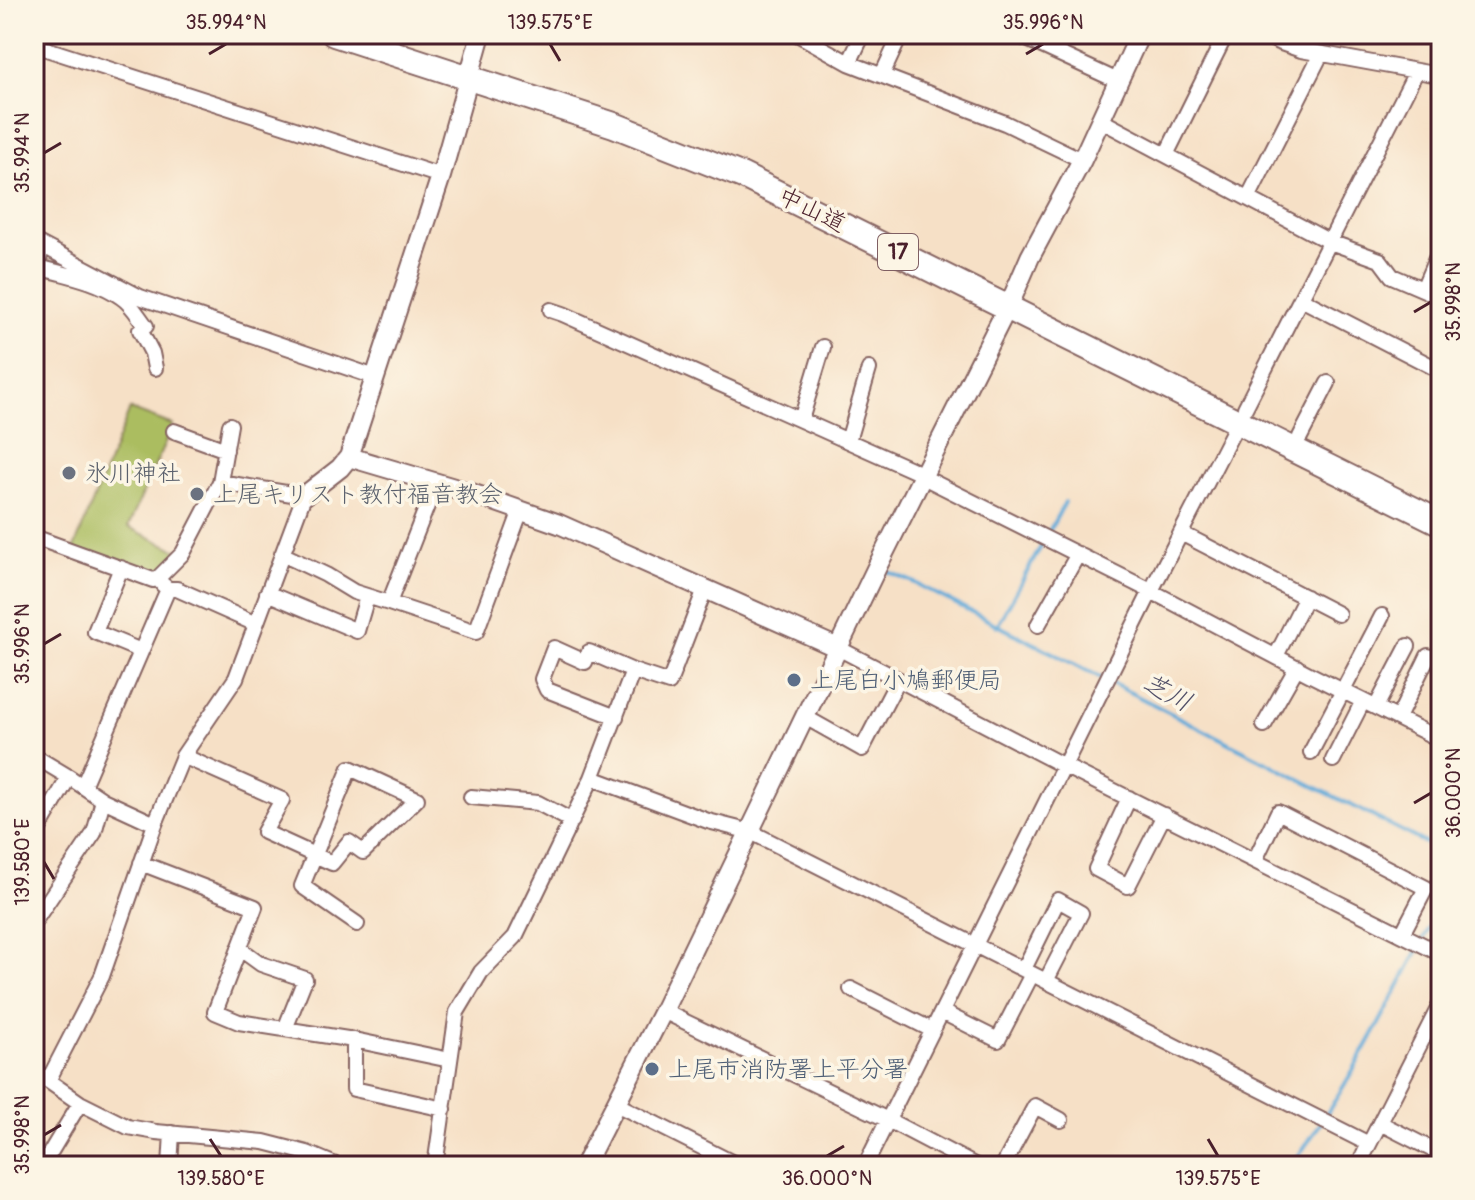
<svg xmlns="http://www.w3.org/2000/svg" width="1475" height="1200" font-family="Pangolin,'Klee One',sans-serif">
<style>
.green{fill:#abbd60;stroke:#7a6e46;stroke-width:2}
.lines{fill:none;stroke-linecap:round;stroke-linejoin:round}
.stream{stroke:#62aad9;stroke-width:4}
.minor-casing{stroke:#866361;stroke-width:18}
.tertiary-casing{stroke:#866361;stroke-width:22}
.trunk-casing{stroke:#866361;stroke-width:28}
.minor{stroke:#fff;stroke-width:14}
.tertiary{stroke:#fff;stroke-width:18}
.trunk{stroke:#fff;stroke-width:24}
.ticks{fill:none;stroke:#4a1f2b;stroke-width:3}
.worship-dot{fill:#6b7280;stroke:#fcf5e5;stroke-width:3}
.service-dot{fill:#5c6f8a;stroke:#fcf5e5;stroke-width:3}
.labels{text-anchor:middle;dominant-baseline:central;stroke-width:7;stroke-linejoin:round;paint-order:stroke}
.shield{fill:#fcf5e5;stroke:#7f5f63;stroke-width:2}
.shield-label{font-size:22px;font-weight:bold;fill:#4a1f2b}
.street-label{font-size:24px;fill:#4a1f2b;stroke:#fcf5e5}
.worship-label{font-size:24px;fill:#5b616d;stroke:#fcf5e5;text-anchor:start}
.service-label{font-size:24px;fill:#4e5e75;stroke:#fcf5e5;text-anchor:start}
.water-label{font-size:26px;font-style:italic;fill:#525068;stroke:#fcf5e5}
.neatline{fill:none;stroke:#4a1f2b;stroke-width:3}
.ticks-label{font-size:20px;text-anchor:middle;fill:#4a1f2b}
</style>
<rect width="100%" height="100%" fill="#fcf5e5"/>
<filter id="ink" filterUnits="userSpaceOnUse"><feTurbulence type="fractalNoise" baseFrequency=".0125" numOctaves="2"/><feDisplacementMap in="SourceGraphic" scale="16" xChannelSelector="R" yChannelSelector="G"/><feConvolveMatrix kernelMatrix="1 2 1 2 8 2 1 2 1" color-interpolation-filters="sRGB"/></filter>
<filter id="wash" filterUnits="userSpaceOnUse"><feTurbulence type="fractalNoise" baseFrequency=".006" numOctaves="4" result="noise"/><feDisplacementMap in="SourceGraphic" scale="32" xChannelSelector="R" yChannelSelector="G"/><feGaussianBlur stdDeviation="1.8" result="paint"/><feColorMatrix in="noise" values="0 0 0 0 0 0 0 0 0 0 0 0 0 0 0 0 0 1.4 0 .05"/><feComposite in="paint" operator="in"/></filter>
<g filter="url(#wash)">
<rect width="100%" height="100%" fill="#f6e0c6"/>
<path class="green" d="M130 409 173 425 128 527 183 553 157 579 73 551Z"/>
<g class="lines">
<path class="stream" d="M1047 535 1065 502
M882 569 913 582 1441 851
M997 626 1043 543
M1423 940 1441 906
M1291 1166C1341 1098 1380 1023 1419 948"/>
</g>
</g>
<g filter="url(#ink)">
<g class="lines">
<g class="minor-casing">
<path id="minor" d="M797 34 849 63 1005 123 1082 160
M1016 34 1118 81
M1264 34 1278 42 1301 50 1433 74 1441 78
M34 45 441 176
M849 63 863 34
M882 75 901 34
M1100 120 1330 242 1380 260 1392 276 1441 297
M1166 155 1226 34
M1248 198 1321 54
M34 241 140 297 375 377
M34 253 40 255 34 283
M38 267C66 275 97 280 121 297 132 304 138 316 146 326L140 330 152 353 155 368
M1423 289 1441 247
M1301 299 1441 371
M551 310 563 314 924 475
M1245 408 1416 72
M801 420 823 347
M174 431 226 450
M1300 437 1328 383
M848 441 869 369
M923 477 1151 591 1309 674 1441 740
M220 482 230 425
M1181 533 1338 614
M34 537 153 580 157 579 183 553 220 482 304 496 236 678 183 756 155 824 102 976 48 1081
M282 554 326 575 354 592 389 603 436 483
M121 568 95 632 141 651
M162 584 168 589H177L256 624
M267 593 357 631 367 597
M389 603 476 632 521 510
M1038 625 1078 554
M838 648 1064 766 1441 954
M1276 656 1306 597
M1376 707 1408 646
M616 717 547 690 542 679 554 648 585 662 589 652 633 671 669 683 705 589
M805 717 862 749 898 680
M1398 718 1428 656
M1264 725 1297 667
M1311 752 1382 616
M34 756 69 777 103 800 155 824
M183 756 282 800 264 832 332 863 349 842 363 852 417 799 350 768 302 886 357 924
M1333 760 1363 701
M592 778 708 821 751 832 1369 1144
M83 786 168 589
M471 797 538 803 572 821
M1129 798 1096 869 1128 886 1164 815
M34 837 69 777
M1255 860 1278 812 1426 888 1402 934
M141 863 255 907 215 1012 239 1022 354 1040 450 1060
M34 922 94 833 103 800
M239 948 261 964 305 979 285 1029
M1024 969 1058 900 1081 913 1046 981
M851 989 932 1030
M663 1011 888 1120 976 1166
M942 1012 998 1040 1032 974
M354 1040V1089L444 1109
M34 1071 80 1103 128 1127 156 1132 264 1142 307 1153 338 1166
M616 1104 739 1166
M1380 1123 1441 1154
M34 1166 47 1158 80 1103
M170 1166 172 1133
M435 1166 457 1012 481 972 515 937 592 778 633 671
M865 1166 1151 591 1238 422
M1003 1166 1035 1106 1061 1120
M1358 1166 1441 1003"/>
</g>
<g class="tertiary-casing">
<path id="tertiary" d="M349 457 471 493 559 524 838 648
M304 496 340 468 349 457 441 176 481 34
M584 1166 663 1011 877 567 1014 294 1030 257 1082 160 1140 34"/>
</g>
<g class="trunk-casing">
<path id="trunk" d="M334 34 614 125 743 176 1441 523"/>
</g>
<use href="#minor" class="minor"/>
<use href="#tertiary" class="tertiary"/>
<use href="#trunk" class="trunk"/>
</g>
</g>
<path class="ticks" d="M550 44 560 61M209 54 226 44M1026 54 1043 44M44 153 61 143M1414 312 1431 302M44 644 61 634M1414 803 1431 793M44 862 54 879M44 1135 61 1125M210 1139 221 1156M1208 1139 1218 1156M827 1156 844 1146"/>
<g class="worship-dot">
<circle cx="69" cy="473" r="8"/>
<circle cx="197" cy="494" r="8"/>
</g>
<g class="service-dot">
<circle cx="794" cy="680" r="8"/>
<circle cx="652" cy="1069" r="8"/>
</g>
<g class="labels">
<rect class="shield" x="878" y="234" width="40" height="36" rx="6"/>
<g class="shield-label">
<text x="898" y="252">17</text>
</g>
<g class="street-label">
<text transform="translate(812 210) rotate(26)">中山道</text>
</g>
<g class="worship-label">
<text x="85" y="473">氷川神社</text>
<text x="213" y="494">上尾キリスト教付福音教会</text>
</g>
<g class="service-label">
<text x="810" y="680">上尾白小鳩郵便局</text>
<text x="668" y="1069">上尾市消防署上平分署</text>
</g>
<g class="water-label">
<text transform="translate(1167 693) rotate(27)">芝川</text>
</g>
</g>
<rect width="1475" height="1200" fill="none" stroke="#fcf5e5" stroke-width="88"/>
<rect x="44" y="44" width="1387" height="1112" class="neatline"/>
<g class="ticks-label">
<text x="226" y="29">35.994°N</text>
<text x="550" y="29">139.575°E</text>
<text x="1043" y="29">35.996°N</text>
<text transform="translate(22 153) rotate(-90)" y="7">35.994°N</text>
<text transform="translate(1453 302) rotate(-90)" y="7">35.998°N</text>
<text transform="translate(22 644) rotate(-90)" y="7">35.996°N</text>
<text transform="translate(1453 793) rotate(-90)" y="7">36.000°N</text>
<text transform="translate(22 862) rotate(-90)" y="7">139.580°E</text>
<text transform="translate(22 1135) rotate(-90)" y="7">35.998°N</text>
<text x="221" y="1185">139.580°E</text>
<text x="827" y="1185">36.000°N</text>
<text x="1218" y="1185">139.575°E</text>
</g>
</svg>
